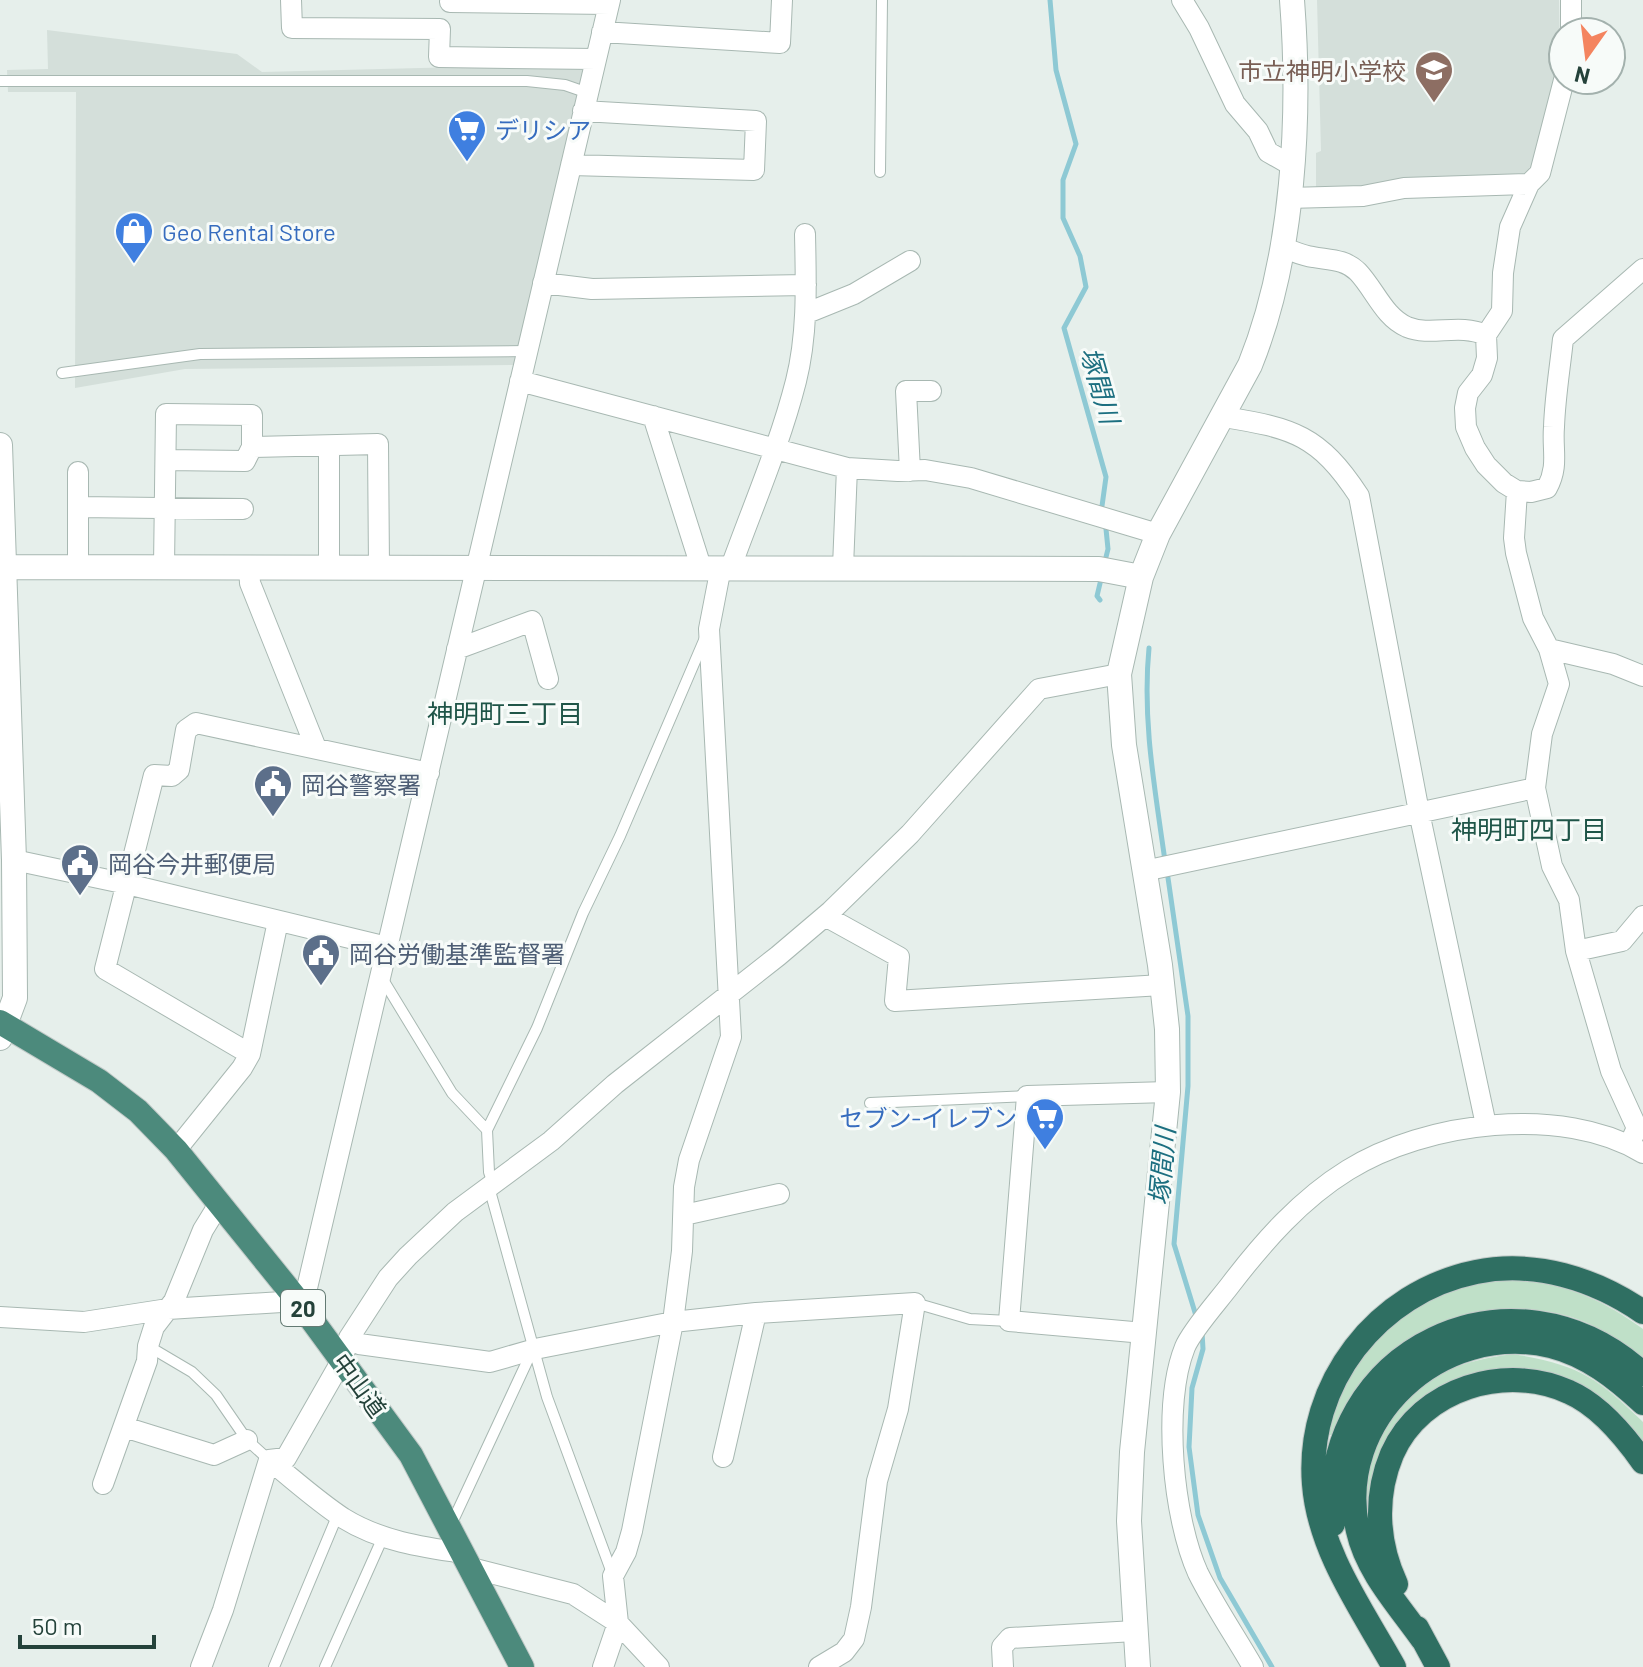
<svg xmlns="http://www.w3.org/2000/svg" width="1643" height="1667" font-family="Barlow,'Noto Sans JP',sans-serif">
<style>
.built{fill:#d4dfda}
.green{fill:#bfe0c8}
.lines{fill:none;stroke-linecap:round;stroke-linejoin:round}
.stream{stroke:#8ec9d4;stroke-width:5}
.service-casing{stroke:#a8b8b2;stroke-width:12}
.minor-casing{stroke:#a8b8b2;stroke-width:22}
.tertiary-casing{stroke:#a8b8b2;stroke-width:26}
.trunk-casing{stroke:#c2cac8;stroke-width:26}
.motorway-casing{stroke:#c2cac8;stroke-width:26}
.service{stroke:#fff;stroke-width:10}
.minor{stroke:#fff;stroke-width:20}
.tertiary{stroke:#fff;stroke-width:24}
.trunk{stroke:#4c8a7c;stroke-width:24}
.motorway{stroke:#2f6f62;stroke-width:24}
.labels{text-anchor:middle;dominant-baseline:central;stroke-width:6;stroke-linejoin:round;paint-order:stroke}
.shield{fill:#f7fbf9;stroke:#637a73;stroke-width:2}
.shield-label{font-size:22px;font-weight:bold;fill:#24423a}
.education-label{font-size:24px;fill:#785e54;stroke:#f7fbf9;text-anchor:end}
.shop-label{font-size:24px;fill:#366cbe;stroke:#f7fbf9;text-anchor:start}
.service-label{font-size:24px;fill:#4e5e75;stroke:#f7fbf9;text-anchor:start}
.street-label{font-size:24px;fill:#24423a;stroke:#f7fbf9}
.water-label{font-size:26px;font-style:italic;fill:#1c6f80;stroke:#f7fbf9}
.neighbourhood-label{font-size:26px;fill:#1f5548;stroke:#f7fbf9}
</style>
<rect width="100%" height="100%" fill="#e6efeb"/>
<path class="built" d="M1317 0H1559L1560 56 1536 160 1526 173 1414 181 1316 194V153L1321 151Z
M47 30 237 54 262 72 585 64 515 365 185 369 75 388 76 92H8L7 70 48 69Z"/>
<path class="green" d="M1526 1280C1572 1287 1605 1301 1643 1329V1357C1625 1344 1606 1331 1585 1322 1520 1296 1430 1308 1382 1363 1364 1383 1351 1412 1337 1435H1327C1343 1356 1408 1295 1489 1282 1501 1280 1514 1281 1526 1280Z
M1513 1354C1578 1365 1596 1376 1643 1422V1441C1551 1327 1383 1350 1369 1509L1365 1511C1365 1499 1364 1486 1366 1474 1369 1452 1381 1431 1395 1414 1431 1371 1458 1362 1513 1354Z"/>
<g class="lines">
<path class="stream" d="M1050 0 1056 70 1076 144 1063 180V218L1080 256 1086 287 1064 328 1106 477 1102 506
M1105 561 1108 549 1106 529
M1100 600 1097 596 1102 575
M1149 648C1142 720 1155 789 1165 861
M1167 871 1188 1016V1086L1174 1244 1197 1319
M1202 1332 1203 1349 1192 1388 1189 1447 1198 1515 1220 1578 1272 1667"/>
<g class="service-casing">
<path id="service" d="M0 81H527L565 85 588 93
M880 172 882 0
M62 373 200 354 527 351
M382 978 452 1093 487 1130 537 1028 583 913 620 836 705 638
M870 1103 1027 1096
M487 1130 489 1172 493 1184
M489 1187 547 1397 612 1573
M915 1303 970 1319 1009 1321
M148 1346 192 1372 216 1395 247 1440 269 1460
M451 1525 532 1351
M274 1667 338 1514
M325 1667 383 1537"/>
</g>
<g class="minor-casing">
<path id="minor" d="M291 0 292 28 440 29 439 57 596 59
M1182 0 1199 28 1235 104 1258 131 1268 152 1291 165
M450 2 609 4
M602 32 780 43 782 0
M1571 32V0
M1564 80 1540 173 1529 184 1510 227 1503 273 1502 311 1486 335 1487 358 1482 375 1468 393 1465 408 1466 427 1475 448 1486 465 1504 483 1517 491 1531 492 1547 488C1559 466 1552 450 1554 427 1555 397 1560 368 1563 339L1643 269
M571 165 754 170 756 121 583 111
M1288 198 1363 196 1404 188 1529 184
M1284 248C1293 251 1303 256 1313 257 1329 260 1345 259 1358 272 1375 290 1384 317 1407 327 1432 337 1458 323 1486 335
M543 283 592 289 806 285
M807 313 854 294 910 261
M520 381 847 468 898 471 925 470 971 478 1158 534
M653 416 701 567
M1224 417C1293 428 1319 435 1359 496L1419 812 1486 1125
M252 447 378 444 379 567
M910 471 906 391H931
M1517 491 1514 538 1516 553 1533 618 1549 649 1559 684 1542 734 1535 788 1552 866 1569 900 1576 951 1611 1071 1637 1128 1629 1145
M78 507 243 509
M78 567V472
M164 567 166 414 252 415V447L245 461 166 460
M249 567 250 583 316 748
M329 567V446
M731 567C753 506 780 444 796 381 808 333 806 283 805 234
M843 567 847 468
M457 649 532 621 548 679
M1549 649 1613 664 1643 676
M14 860 127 884 387 947
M1144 871 1535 788
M825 916 899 957 895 1001 1162 985
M1576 951 1622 941 1643 916
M250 1054 105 969 154 775 172 776 179 770 186 730 196 723 429 773
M176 1150 242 1068 250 1054 278 921
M684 1215 779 1194
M0 1317 84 1322 168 1309 298 1301 307 1288 610 0
M1144 1333 1009 1321 1027 1096 1168 1092
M349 1338 359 1344 490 1362 535 1349 673 1322 756 1313 915 1303 898 1409 877 1481 861 1607 854 1639 844 1652 819 1667
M124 1427 214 1455 247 1440
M723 1457 756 1313
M269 1460C293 1479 317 1501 343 1518 380 1541 421 1547 463 1553
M103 1484 147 1361 148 1346 154 1327 174 1301 203 1230 219 1204
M471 1568 573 1594 618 1623 659 1667
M201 1667 223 1610 269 1460 286 1458 342 1360 349 1338 388 1278 408 1256 455 1212 551 1141 615 1084 778 956 831 911 910 834 1039 689 1119 674
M603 1667 618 1623 613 1576 626 1552 632 1531 673 1322 682 1251 684 1187 689 1160 731 1037 709 629 721 567
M1003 1667 1002 1647 1010 1638 1135 1631
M1253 1667C1235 1636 1214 1605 1198 1573 1173 1518 1162 1404 1185 1347 1192 1330 1219 1300 1231 1284 1264 1241 1301 1199 1348 1170 1425 1122 1562 1104 1643 1153"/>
</g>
<g class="tertiary-casing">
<path id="tertiary" d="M0 445 14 860 15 998 0 1038
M5 567 1099 569 1141 577
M1138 1667 1129 1521 1132 1452 1168 1092 1167 1029 1160 965 1124 745 1119 674 1141 577 1158 534 1250 365C1294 256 1301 116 1292 0"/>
</g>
<g class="trunk-casing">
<path id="trunk" d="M0 1022 99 1081 138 1111 176 1150 298 1301 411 1455 522 1667"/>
</g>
<g class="motorway-casing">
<path id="motorway" d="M1333 1524C1318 1348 1514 1256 1643 1374
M1396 1584C1377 1543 1374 1497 1392 1454 1421 1388 1506 1363 1569 1392 1599 1405 1624 1435 1643 1462
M1417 1628 1438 1667
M1423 1640C1400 1607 1367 1572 1358 1531 1333 1419 1441 1320 1551 1346 1587 1355 1616 1378 1643 1403
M1394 1667C1363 1611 1319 1551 1314 1484 1306 1384 1377 1292 1476 1272 1535 1260 1595 1279 1643 1312"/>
</g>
<use href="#service" class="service"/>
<use href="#minor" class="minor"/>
<use href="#tertiary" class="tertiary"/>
<use href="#trunk" class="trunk"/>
<use href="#motorway" class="motorway"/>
</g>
<defs>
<g id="school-pin" transform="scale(2)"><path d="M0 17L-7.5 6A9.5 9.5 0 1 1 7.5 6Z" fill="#8d6e63" stroke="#f7fbf9"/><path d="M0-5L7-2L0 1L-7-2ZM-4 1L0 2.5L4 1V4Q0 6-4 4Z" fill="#fff"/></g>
<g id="supermarket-pin" transform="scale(2)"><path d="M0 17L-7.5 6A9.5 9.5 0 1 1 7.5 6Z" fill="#3f7fe0" stroke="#f7fbf9"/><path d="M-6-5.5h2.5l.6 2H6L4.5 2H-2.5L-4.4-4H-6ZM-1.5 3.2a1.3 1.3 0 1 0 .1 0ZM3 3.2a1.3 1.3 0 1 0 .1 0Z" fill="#fff"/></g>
<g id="shop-pin" transform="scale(2)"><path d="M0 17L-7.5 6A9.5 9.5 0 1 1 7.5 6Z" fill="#3f7fe0" stroke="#f7fbf9"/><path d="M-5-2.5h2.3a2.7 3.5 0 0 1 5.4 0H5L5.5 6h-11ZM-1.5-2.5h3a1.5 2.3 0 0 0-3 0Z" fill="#fff"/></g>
<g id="civic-pin" transform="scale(2)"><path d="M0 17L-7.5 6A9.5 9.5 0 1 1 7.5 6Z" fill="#5c6f8a" stroke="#f7fbf9"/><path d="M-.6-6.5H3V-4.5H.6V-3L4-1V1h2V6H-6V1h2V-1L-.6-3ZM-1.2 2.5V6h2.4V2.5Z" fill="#fff"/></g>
</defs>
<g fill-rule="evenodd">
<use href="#school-pin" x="1434" y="70"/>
<use href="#supermarket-pin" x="467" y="129"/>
<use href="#shop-pin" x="134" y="231"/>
<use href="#civic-pin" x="273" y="784"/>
<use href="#civic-pin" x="80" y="863"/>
<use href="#civic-pin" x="321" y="953"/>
<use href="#supermarket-pin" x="1045" y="1117"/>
</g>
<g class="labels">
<rect class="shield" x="281" y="1290" width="44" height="36" rx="6"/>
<g class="shield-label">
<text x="303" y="1308">20</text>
</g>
<g class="education-label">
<text x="1406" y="70">市立神明小学校</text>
</g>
<g class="shop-label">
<text x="495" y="129">デリシア</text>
<text x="162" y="231">Geo Rental Store</text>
<text x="1017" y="1117" text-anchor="end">セブン-イレブン</text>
</g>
<g class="service-label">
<text x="301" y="784">岡谷警察署</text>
<text x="108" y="863">岡谷今井郵便局</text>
<text x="349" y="953">岡谷労働基準監督署</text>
</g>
<g class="street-label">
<text transform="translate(360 1385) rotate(54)">中山道</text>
</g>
<g class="water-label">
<text transform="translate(1101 385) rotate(74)">塚間川</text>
<text transform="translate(1161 1166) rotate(-85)">塚間川</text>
</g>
<g class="neighbourhood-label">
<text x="505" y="712">神明町三丁目</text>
<text x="1529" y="828">神明町四丁目</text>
</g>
</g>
<g transform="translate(1587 56) rotate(194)"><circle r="38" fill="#f7fbf9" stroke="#a3b1ad" stroke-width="2"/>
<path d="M0-6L14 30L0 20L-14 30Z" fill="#f4845f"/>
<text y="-12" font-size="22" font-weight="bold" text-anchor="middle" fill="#24423a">N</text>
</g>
<path d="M20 1635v12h134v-12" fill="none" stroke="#24423a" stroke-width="4"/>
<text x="32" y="1635" font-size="24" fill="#24423a" stroke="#f7fbf9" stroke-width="6" paint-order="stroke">50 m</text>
</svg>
